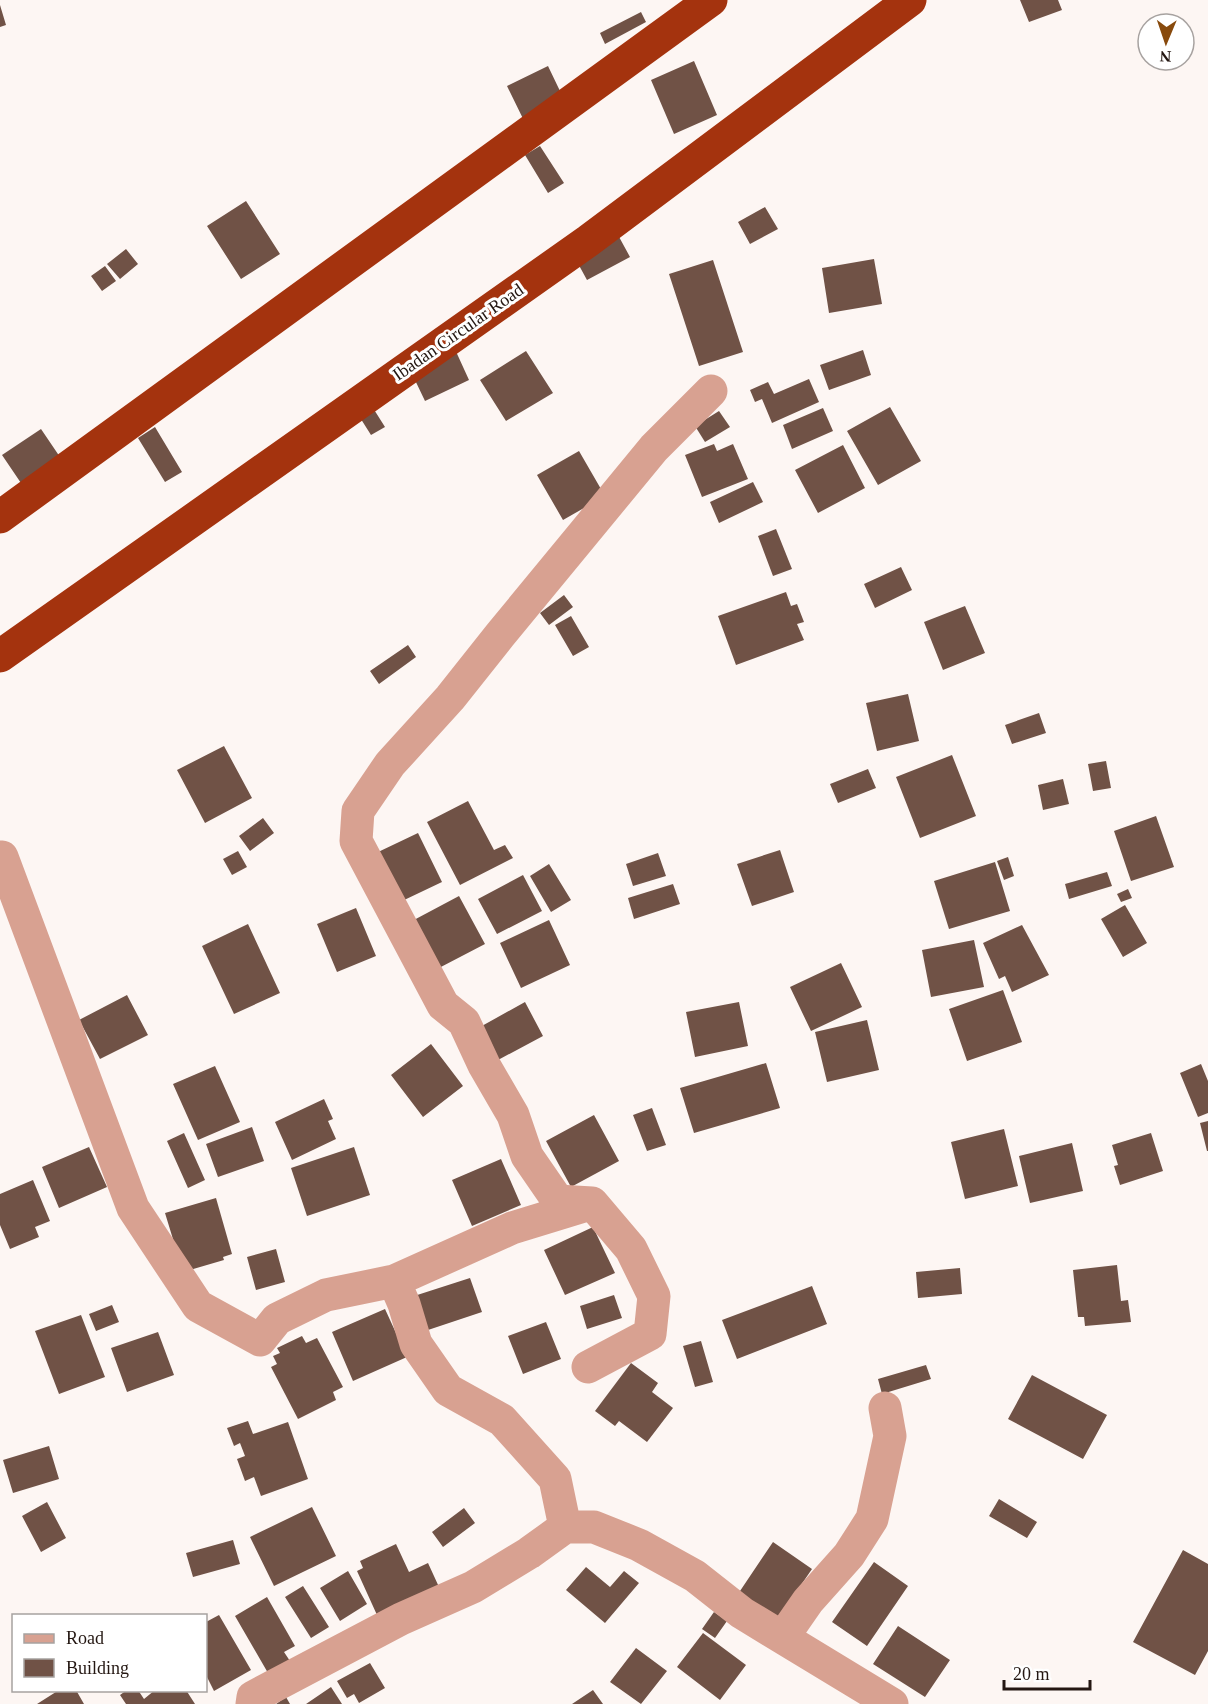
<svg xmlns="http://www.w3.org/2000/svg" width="1208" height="1704" font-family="'Times New Roman',serif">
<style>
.building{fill:#705246}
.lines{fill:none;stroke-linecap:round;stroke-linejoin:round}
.street{stroke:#d8a191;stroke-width:33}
.highway{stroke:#a4330e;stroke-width:33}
.labels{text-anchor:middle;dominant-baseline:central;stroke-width:6;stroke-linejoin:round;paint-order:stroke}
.street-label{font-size:18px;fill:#241712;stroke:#fff}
</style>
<rect width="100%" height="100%" fill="#fdf6f3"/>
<path class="building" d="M1020 0H1058L1062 10 1029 22Z
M0 5 6 25 0 27Z
M641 12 646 22 605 44 600 33Z
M694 61 717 115 674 134 651 80Z
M548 66 571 114 530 133 507 86Z
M540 146 564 183 548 193 525 155Z
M246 201 280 254 241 279 207 226Z
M765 207 778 229 750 244 738 222Z
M612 224 630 257 587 280 569 247Z
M126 249 138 264 120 279 107 264Z
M874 259 882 304 829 313 822 268Z
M713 260 743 352 699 366 669 274Z
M105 266 116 281 102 291 91 276Z
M448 334 469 380 425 401 403 355Z
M863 350 871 375 829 390 820 365Z
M526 351 553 393 506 421 480 380Z
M809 379 819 402 772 423 762 399 755 402 750 390 768 382 774 394Z
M890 407 921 461 878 485 847 431Z
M373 408 385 427 371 435 359 416Z
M823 408 833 431 792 449 783 425Z
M719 411 730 427 705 442 695 426Z
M155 427 182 472 165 482 138 438Z
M41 429 62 460 23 486 2 455Z
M714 444 717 451 733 444 748 479 702 497 685 455Z
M843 445 865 488 818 513 795 470Z
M579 451 605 496 563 520 537 475Z
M753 482 763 502 719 523 710 502Z
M776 529 792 569 773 576 758 536Z
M901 567 912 590 875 608 864 584Z
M786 592 791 606 797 604 804 622 797 624 804 640 736 665 718 616Z
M564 595 573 607 549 625 540 613Z
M965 606 985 653 943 670 924 622Z
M571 616 589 647 573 656 555 625Z
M408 645 416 657 379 684 370 671Z
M908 694 919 741 877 751 866 703Z
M1039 713 1046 733 1012 744 1005 725Z
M224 746 252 798 205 823 177 770Z
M952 755 976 816 920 838 896 777Z
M1106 761 1111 788 1093 791 1088 764Z
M868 769 876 788 838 803 830 784Z
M1063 779 1069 804 1043 810 1038 785Z
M468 801 494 850 505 845 513 858 460 885 427 822Z
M1156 816 1174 867 1131 881 1114 831Z
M263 818 274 833 250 851 239 836Z
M418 833 442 882 400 902 376 853Z
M780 850 794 892 752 906 737 864Z
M238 851 247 867 232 875 223 859Z
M658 853 666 876 633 886 626 864Z
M1008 857 1014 876 1004 880 997 861Z
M995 862 1010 911 949 929 934 881Z
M549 864 571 900 551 912 530 876Z
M1107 872 1112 886 1069 899 1065 884Z
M523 875 542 911 497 934 478 899Z
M673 884 680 904 634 919 628 898Z
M1128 889 1132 898 1121 902 1117 894Z
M459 896 485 944 437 969 412 921Z
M1125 905 1147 943 1123 957 1101 919Z
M356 908 376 956 337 972 317 924Z
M549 920 570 965 521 988 500 943Z
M248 924 280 993 234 1014 202 946Z
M1022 925 1049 975 1012 992 1005 976 999 979 983 943Z
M974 940 984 987 931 997 922 950Z
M841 963 862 1007 811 1031 790 987Z
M1003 990 1022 1042 967 1061 949 1009Z
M127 995 148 1035 100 1059 79 1020Z
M525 1002 543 1036 498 1060 480 1027Z
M739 1002 748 1046 695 1057 686 1012Z
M867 1020 879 1070 827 1082 815 1032Z
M431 1044 463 1086 423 1117 391 1075Z
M766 1063 780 1108 694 1133 680 1088Z
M1201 1064 1208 1081V1113L1198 1117 1180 1073Z
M215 1066 240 1122 198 1140 173 1084Z
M324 1099 333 1119 328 1121 336 1139 292 1160 275 1122Z
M652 1108 666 1145 647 1151 633 1115Z
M594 1115 619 1161 571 1187 546 1141Z
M1208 1121V1151H1207L1200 1123Z
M252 1127 264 1161 218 1177 206 1144Z
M1004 1129 1018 1186 965 1199 951 1142Z
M184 1133 205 1180 188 1188 167 1141Z
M1151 1133 1163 1171 1120 1185 1114 1166 1118 1165 1112 1145Z
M1072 1143 1083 1191 1030 1203 1019 1156Z
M89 1147 107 1187 59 1208 42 1167Z
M354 1147 370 1195 307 1216 291 1168Z
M501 1159 521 1205 472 1226 452 1180Z
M33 1180 50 1221 35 1227 39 1237 10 1249 0 1225V1194Z
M216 1198 232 1254 223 1257 224 1260 183 1272 165 1213Z
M593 1227 615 1273 565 1295 544 1250Z
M276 1249 285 1282 256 1290 247 1257Z
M1117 1265 1121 1301 1128 1300 1131 1322 1085 1326 1084 1317H1078L1073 1270Z
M960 1268 962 1294 918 1298 916 1272Z
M470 1278 482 1312 422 1332 411 1297Z
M812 1286 827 1324 737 1359 722 1320Z
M614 1295 622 1318 587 1329 580 1306Z
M112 1305 119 1322 96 1331 89 1314Z
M385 1309 407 1357 353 1381 332 1332Z
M81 1315 105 1377 59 1394 35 1331Z
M546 1322 561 1359 523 1374 508 1336Z
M158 1332 174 1375 127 1392 111 1348Z
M302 1336 306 1343 317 1338 343 1387 333 1392 336 1400 298 1419 271 1367 277 1364 273 1356 280 1353 277 1348Z
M701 1341 713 1382 695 1387 683 1346Z
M631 1363 658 1383 652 1392 673 1408 647 1442 619 1421 615 1426 595 1411Z
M926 1365 931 1379 882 1394 878 1379Z
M1032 1375 1107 1415 1083 1459 1008 1419Z
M248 1421 253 1434 288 1422 308 1479 261 1496 254 1477 245 1481 237 1459 245 1456 240 1443 234 1446 227 1428Z
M49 1446 59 1479 13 1493 3 1460Z
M999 1499 1037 1522 1027 1538 989 1516Z
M47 1502 66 1538 41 1552 22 1516Z
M312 1507 336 1556 274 1586 250 1537Z
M464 1508 475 1523 443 1547 432 1532Z
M233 1540 240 1564 193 1577 186 1553Z
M773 1542 812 1569 777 1620 738 1594Z
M396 1544 409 1572 428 1563 439 1587 377 1615 357 1571 363 1568 360 1561Z
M1183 1550 1208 1564V1651L1195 1675 1133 1642Z
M874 1562 908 1586 867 1646 832 1622Z
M586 1567 610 1587 624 1571 639 1583 605 1623 566 1590Z
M348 1571 367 1604 340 1621 320 1588Z
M303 1586 329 1627 311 1638 285 1597Z
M267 1597 295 1646 284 1652 290 1661 268 1673 235 1616Z
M714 1612 727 1621 715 1638 702 1629Z
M219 1615 251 1670 214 1691 206 1675V1622Z
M898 1626 950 1660 925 1697 873 1664Z
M703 1633 746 1665 720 1700 677 1667Z
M636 1648 667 1671 641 1704 610 1682Z
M370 1663 385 1688 359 1703 354 1694 347 1698 337 1681Z
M331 1687 342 1704H306Z
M59 1690H76L84 1704H37Z
M127 1690H138L144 1699 155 1690H186L195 1704H126L120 1695Z
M593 1690 603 1704H572Z
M286 1697 290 1704H276Z"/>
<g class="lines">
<path class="street" d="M2 857 133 1208 198 1306 260 1340 277 1319 326 1295 394 1281 404 1304 416 1344 448 1390 502 1420 555 1479 565 1527 529 1553 473 1587 401 1619 253 1697 252 1704
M394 1281 512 1228 587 1205
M588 1367 650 1334 654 1296 631 1249 592 1203 558 1201 527 1156 513 1115 484 1065 464 1022 443 1005 356 841 358 811 390 764 450 698 500 635 654 448 711 391
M565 1527H594L639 1545 695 1576 742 1613 892 1704
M783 1637 808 1601 849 1555 872 1519 890 1436 885 1408"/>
<path class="highway" d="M0 517 711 0
M0 656 588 241 910 0"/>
</g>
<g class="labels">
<g class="street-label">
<text transform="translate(458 332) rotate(-35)">Ibadan Circular Road</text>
</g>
</g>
<rect x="12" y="1614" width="195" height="78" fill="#ffffff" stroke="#a7a2a0" stroke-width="1.5"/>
<rect x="24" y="1634" width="30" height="9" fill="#d8a191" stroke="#a7a2a0" stroke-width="1.5"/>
<text x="66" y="1644" font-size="18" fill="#241712">Road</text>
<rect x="24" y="1659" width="30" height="18" fill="#705246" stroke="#a7a2a0" stroke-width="1.5"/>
<text x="66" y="1674" font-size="18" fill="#241712">Building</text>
<g transform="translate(1166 42) rotate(182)"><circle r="28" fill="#ffffff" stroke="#a7a2a0" stroke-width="1.5"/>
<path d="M0-4.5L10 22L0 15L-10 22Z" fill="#884a0d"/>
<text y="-9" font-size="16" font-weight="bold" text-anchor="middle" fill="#241712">N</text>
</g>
<path d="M1004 1680v9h86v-9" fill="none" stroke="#241712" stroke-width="3"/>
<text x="1013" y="1680" font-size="18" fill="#241712" stroke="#ffffff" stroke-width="4.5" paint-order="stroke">20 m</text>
</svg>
